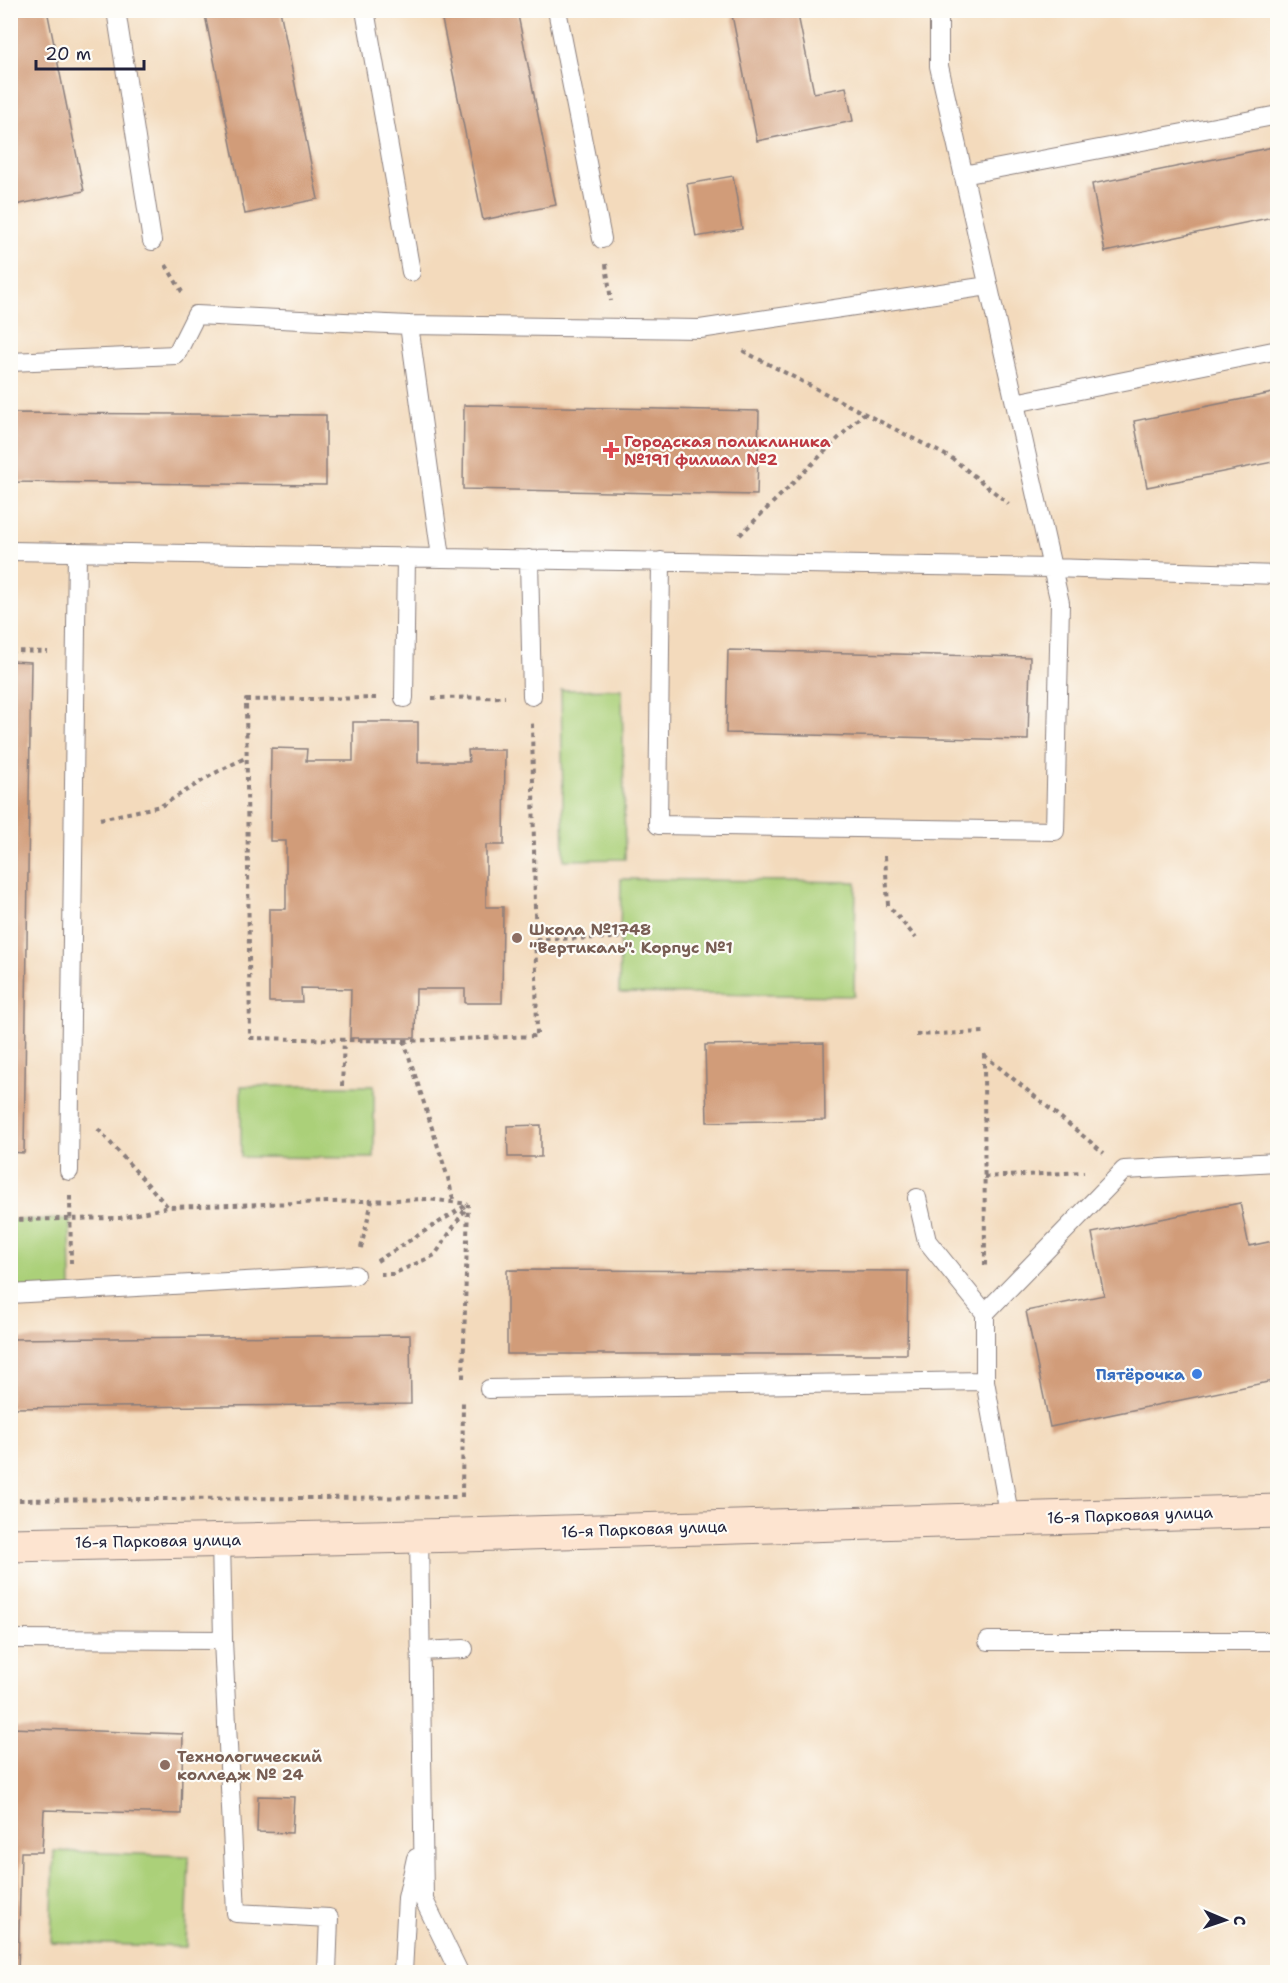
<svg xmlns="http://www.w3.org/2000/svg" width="1288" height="1983" font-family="'Shantell Sans',sans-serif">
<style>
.green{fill:#abd079;stroke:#66795a;stroke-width:1.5}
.building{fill:#d19c79}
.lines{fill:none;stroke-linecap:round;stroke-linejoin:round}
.lane-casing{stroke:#8a7e7c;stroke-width:20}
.secondary-casing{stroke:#8a7e7c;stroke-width:35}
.path{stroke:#8a7e7c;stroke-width:4;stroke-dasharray:4.5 4.5;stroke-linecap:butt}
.lane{stroke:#fff;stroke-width:18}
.secondary{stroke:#fde4d0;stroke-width:33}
.health-dot{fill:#e0444e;stroke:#fdfcf7;stroke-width:2}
.education-dot{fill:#8d6e63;stroke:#fdfcf7;stroke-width:2}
.shop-dot{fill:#3f7fe0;stroke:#fdfcf7;stroke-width:2}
.labels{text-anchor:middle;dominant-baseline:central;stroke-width:4.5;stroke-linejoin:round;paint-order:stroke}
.health-label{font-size:16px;font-weight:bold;fill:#be3a42;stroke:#fdfcf7;text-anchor:start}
.education-label{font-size:16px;font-weight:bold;fill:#785e54;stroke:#fdfcf7;text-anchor:start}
.shop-label{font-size:16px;font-weight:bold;fill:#366cbe;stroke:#fdfcf7;text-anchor:end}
.street-label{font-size:16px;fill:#22223b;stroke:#fdfcf7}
</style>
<rect width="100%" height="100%" fill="#fdfcf7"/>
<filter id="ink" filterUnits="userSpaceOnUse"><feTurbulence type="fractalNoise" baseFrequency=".0167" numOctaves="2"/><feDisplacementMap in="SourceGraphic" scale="12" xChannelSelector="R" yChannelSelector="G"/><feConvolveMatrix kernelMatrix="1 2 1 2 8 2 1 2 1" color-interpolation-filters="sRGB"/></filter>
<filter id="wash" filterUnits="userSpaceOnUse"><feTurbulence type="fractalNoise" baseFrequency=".008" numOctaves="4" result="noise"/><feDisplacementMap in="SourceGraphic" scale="24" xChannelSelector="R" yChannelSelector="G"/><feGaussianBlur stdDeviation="1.35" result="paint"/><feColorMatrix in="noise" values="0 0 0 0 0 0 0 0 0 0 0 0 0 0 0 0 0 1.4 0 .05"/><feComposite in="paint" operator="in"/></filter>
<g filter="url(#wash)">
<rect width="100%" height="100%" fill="#f3dabc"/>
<path class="green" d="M622 689 625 859 564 860 561 690Z
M621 879 856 882 854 996 619 993Z
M241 1086H374V1158L241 1157Z
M70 1219 71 1290 11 1294V1220Z
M54 1851 189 1856 186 1947 51 1942Z"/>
<g id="blocks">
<path class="building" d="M10 10H47L84 191 10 206Z
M204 10H280L318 199 245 214Z
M440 10H517L556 205 483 220Z
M731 10H797L814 93 846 87 853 121 757 141Z
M1278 146V216L1105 252 1092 184Z
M733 176 742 229 696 237 687 184Z
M1278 392V461L1147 487 1134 421Z
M464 405 759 411 757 495 463 489Z
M10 413 326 415V485L10 482Z
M728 650 1030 657 1028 740 726 733Z
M10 661 31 662 24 1153 10 1152Z
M353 722H418V762H469L468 750H505L504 845H486V907H503L502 1003H465V989H416L415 1038H350L351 989 301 988 302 1002H269V909H286V841H270L271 748 307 749 306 761H353Z
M824 1043 825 1120 707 1122 705 1045Z
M541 1125V1157H508L507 1126Z
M1240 1203 1249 1246 1278 1240V1380L1050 1427 1026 1311 1104 1295 1092 1233Z
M507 1270 908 1271 907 1354H507Z
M410 1335 411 1404 10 1408V1339Z
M10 1728 183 1734 181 1814 44 1810 42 1852H21L18 1972H10Z
M258 1796 294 1797 292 1833 257 1832Z"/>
</g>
</g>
<g filter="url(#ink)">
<use href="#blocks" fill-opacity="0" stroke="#8a7e7c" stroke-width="1.5"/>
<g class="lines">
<g class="lane-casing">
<path id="lane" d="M116 10 152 241
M365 10 411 272
M557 10 602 239
M963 175 1278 115
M10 362 176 355 196 315 409 325
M1015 403 1278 350
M10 551 1051 568 1278 575
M441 557 409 325 700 329 988 286
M529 559 532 696
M661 561 658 825 1055 831 1060 603 939 66V10
M404 698 406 557
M69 1171 77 552
M917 1198 927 1241 985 1313V1381L1010 1519
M10 1294 355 1275
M985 1313 1124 1170 1278 1162
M489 1389 985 1381
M419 1534 424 1900 459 1972
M10 1639 223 1640 221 1540
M223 1640 236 1913 329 1918 327 1972
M988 1641H1278
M420 1651 464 1649
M403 1972 407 1898 416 1858"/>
</g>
<g class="secondary-casing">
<path id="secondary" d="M10 1545 462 1535 1278 1511"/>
</g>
<path class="path" d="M606 264 611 301
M166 265 182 292
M743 351 953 459 1009 504
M740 535 864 413
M10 651 48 652
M376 698 246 700 250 1038 404 1041 448 1178 454 1203
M432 698 505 697
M100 819 161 806 215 773 247 757
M885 856 888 905 916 938
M536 939 620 938
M916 1035 984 1032
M404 1041 537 1036 532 722
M984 1054 985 1270
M984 1055 1104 1153
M342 1086 344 1040
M98 1129 168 1207
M984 1177 1084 1172
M70 1196 71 1263
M10 1220 120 1218 168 1207 428 1199 468 1204
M361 1248 372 1201
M377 1261 465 1206
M380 1274H393L435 1255 468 1205
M463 1378 468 1204
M462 1497 463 1400
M10 1500 457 1497"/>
<use href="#lane" class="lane"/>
<use href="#secondary" class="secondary"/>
</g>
</g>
<path class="health-dot" d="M608 441h6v6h6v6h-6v6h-6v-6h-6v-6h6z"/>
<g class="education-dot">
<circle cx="517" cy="938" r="6"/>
<circle cx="165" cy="1765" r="6"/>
</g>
<circle class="shop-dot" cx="1197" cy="1374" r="6"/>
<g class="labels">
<g class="health-label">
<text x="624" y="441">Городская поликлиника<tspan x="624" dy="18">№191 филиал №2</tspan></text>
</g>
<g class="education-label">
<text x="529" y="929">Школа №1748<tspan x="529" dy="18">"Вертикаль". Корпус №1</tspan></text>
<text x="177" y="1756">Технологический<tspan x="177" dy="18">колледж № 24</tspan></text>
</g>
<g class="shop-label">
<text x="1185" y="1374">Пятёрочка</text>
</g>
<g class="street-label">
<text transform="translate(1130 1515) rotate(-2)">16-я Парковая улица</text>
<text transform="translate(644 1529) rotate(-2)">16-я Парковая улица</text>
<text transform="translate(158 1541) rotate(-1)">16-я Парковая улица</text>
</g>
</g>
<rect width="1288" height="1983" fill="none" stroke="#fdfcf7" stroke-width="36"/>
<g transform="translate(1225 1920) rotate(92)" stroke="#fdfcf7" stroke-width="4.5" paint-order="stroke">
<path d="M0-4.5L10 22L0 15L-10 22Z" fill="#22223b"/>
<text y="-9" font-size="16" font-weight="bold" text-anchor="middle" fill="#22223b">С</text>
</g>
<path d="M36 60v9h108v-9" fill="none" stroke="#22223b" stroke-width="3"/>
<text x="45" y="60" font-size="18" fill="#22223b" stroke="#fdfcf7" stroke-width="4.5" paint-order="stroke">20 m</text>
</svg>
